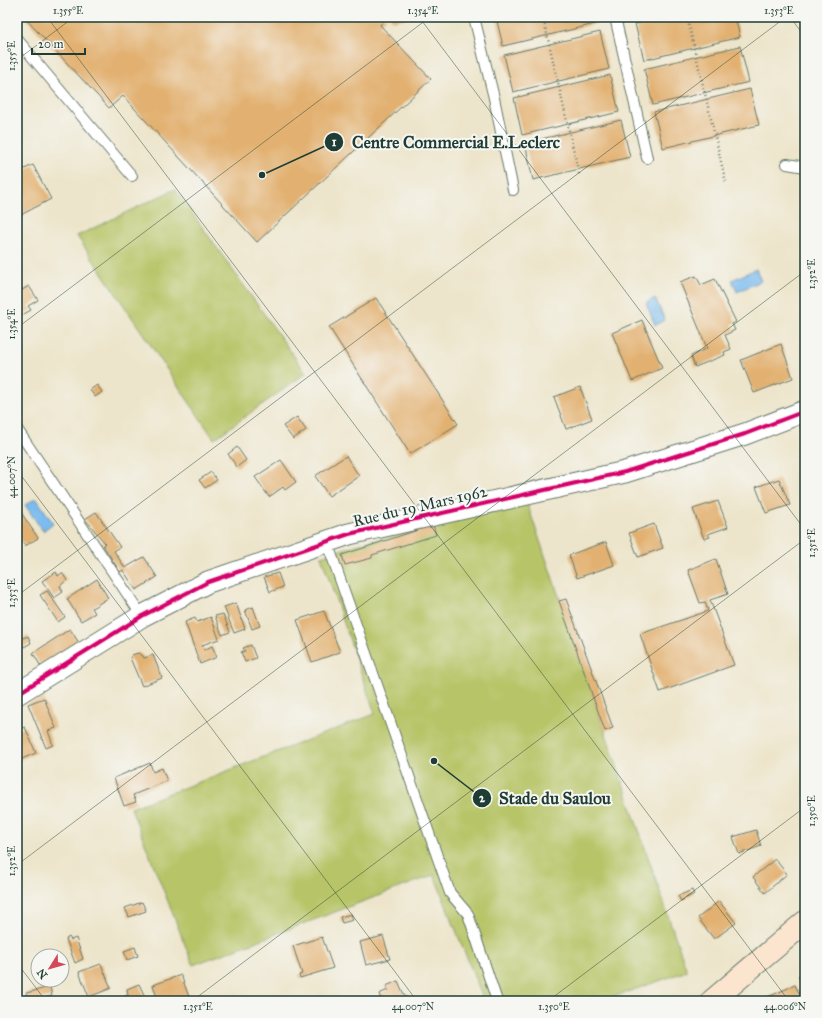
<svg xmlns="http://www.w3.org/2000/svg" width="822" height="1018" font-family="'IM FELL Great Primer',serif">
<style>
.green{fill:#b7c567;stroke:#6b814e}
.water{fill:#7bbbef;stroke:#4d7c92}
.building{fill:#e2b06f}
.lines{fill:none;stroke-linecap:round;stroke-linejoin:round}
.service-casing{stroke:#677869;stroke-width:12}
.minor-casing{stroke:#677869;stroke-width:23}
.secondary-casing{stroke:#677869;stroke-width:24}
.path{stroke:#677869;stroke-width:2.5;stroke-dasharray:1 3;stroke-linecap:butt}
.service{stroke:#fff;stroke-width:10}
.minor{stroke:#fff;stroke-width:21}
.secondary{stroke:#fbe5cf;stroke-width:22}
.cycleway-casing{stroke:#f6f6f2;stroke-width:6}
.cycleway{stroke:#d6006c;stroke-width:4}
.ticks{fill:none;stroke:#1f3d34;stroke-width:1;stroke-opacity:0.45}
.labels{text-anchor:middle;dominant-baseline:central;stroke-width:4;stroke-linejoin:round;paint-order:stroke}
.street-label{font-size:16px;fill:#1f3d34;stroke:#f6f6f2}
.leader{fill:none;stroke:#1f3d34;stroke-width:1.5}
.callout-dot{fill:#1f3d34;stroke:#f6f6f2;stroke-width:1.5}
.mark-label{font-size:12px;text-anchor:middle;font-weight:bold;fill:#fff}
.callout-label{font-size:17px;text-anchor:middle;font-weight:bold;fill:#1f3d34;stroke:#f6f6f2;stroke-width:4;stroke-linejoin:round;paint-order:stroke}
.neatline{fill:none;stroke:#1f3d34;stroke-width:1.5}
.ticks-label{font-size:10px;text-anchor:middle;fill:#1f3d34}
</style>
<rect width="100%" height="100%" fill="#f6f6f2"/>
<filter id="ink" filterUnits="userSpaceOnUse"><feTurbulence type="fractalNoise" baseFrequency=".025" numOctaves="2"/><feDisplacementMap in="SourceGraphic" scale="8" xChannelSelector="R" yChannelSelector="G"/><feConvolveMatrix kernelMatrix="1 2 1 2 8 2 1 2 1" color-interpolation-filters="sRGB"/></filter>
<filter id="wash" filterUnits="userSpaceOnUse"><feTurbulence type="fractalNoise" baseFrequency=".012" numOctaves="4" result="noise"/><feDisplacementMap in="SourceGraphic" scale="16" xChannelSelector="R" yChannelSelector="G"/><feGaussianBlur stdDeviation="0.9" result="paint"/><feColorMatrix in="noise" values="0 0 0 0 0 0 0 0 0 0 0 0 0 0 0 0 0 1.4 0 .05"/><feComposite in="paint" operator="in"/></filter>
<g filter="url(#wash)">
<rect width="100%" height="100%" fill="#ede5cb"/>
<path class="green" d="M175 189 306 373 214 439 77 236Z
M527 503 687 971 602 1001H484L434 875 193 965 131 808 375 714 321 556 359 544Z"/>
<path class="water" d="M756 269 761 281 737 292 732 280Z
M655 298 665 320 655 325 646 303Z
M36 498 53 523 43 531 25 505Z"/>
<g id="blocks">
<path class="building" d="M24 17H387L380 25 431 79 257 242 123 96 109 108Z
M389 17H408V18L393 21Z
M496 17H598L599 23 503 46Z
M663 17H735L740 37 644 60 635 24Z
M600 32 609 69 513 92 504 55Z
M740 46 749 82 653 105 644 69Z
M610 75 619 112 522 135 514 98Z
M750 89 759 125 663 148 654 112Z
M621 120 630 157 533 180 525 143Z
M33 165 51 199 17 217V166L20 171Z
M696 276 701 285 715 279 736 322 732 324 735 330 725 335 731 349 724 352 725 355 695 367 691 356 707 348 680 282Z
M29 286 38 300 28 306 31 310 17 318V293Z
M376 298 458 424 410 454 329 327Z
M642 320 662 368 632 381 612 333Z
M781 344 793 378 754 393 741 360Z
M97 385 102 392 95 397 90 390Z
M580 387 592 419 566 429 554 397Z
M297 417 306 430 293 439 283 426Z
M237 447 246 460 237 467 228 454Z
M346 456 359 476 329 496 315 476Z
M281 460 296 482 285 490 283 487 269 497 255 477Z
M211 472 217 480 205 488 199 480Z
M779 479 790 505 766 513 756 487Z
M718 501 728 527 708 534 710 537 704 539 693 509Z
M20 511 38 538 25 546 17 534V513Z
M96 512 120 547 114 551 125 568 144 557 157 577 136 590 123 570 120 572 103 545 105 543 85 519Z
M654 524 663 548 638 557 629 533Z
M433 525 436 535 372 555V558L345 565 342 555Z
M606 542 614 565 577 578 569 555Z
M716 559 728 594 710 600 734 665 660 692 640 634 708 611 705 602 700 603 688 570Z
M56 572 58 576 62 573 67 580 60 586 63 592 54 598 42 581Z
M278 573 283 587 270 592 264 577Z
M97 579 108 598 92 608 95 613 81 621 67 599Z
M47 591 65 617 58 622 40 595Z
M566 599 613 728 605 731 559 601Z
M236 603 245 629 234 633 224 607Z
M253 607 260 626 252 629 245 610Z
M324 611 340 652 312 662 297 620Z
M223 614 230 632 222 635 215 616Z
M211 617 219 639 202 645 204 650 212 646 217 657 200 664 185 622 195 618 197 622Z
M70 629 81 646 43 670 33 653Z
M28 636 31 643 24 647 20 639Z
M251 645 256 658 245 662 241 652 245 651 243 648Z
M138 653 142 655 144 658 153 655 162 678 142 686 130 658 132 655Z
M44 698 56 728 48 731 53 745 46 748 28 704Z
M25 727 36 753 17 761V730Z
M150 763 153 772 162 768 167 781 133 795 136 802 124 806 114 778Z
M756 830 761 846 739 854 733 837Z
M775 859 787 874 765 893 753 877Z
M692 890 694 894 681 901 678 896Z
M719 901 736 923 714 939 698 918Z
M142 902 146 911 129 917 125 908Z
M351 914 353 920 342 923 340 917Z
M383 936 390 959 366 965 360 942Z
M69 937 71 940 76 938 83 959 75 963 66 939Z
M322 937 333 968 300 978 299 975 302 974 293 946Z
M135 947 138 956 127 960 124 951Z
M101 964 111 988 89 997 79 972Z
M805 973V990L798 976Z
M181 975 189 997 178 1001H158L153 985Z
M398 981 405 997H407L409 1001H382L379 994 388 990 386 986Z
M139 984 147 1001H120L119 999 128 995 127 989Z
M795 985 803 1001H770L768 997Z
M50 987 52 996 41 999V1001H28L26 993Z"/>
</g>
</g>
<g filter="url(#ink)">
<use href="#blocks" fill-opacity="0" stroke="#677869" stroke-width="1"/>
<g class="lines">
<g class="service-casing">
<path id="service" d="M474 17 494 98 513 190
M615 17 647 158
M17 39 132 176
M787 164 805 167
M17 429 142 616
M327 542 450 893 468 914 497 1001"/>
</g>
<g class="minor-casing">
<path id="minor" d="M17 694 142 616 208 582 349 534 625 472 745 434 805 411"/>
</g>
<g class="secondary-casing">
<path id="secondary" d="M712 1001 805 922"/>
</g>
<path class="path" d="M543 17 579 174
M687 17 726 183"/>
<use href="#service" class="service"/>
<use href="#minor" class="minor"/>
<use href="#secondary" class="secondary"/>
<g class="cycleway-casing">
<path id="cycleway" d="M17 694 142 616 208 582 349 534 625 472 745 434 805 411"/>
</g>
<use href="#cycleway" class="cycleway"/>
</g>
</g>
<path class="ticks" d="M47 17 789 1001M419 17 805 530M790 17 805 37M17 60 74 17M17 328 430 17M17 470 417 1001M17 596 786 17M17 865 805 271M17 963 46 1001M192 1001 805 539M548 1001 805 807"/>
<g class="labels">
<g class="street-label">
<text transform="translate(420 506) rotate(-13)">Rue du 19 Mars 1962</text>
</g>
</g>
<path class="leader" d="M262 175L334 142M434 761L482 798"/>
<g class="callout-dot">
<circle cx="262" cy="175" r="4"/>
<circle cx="434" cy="761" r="4"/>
<circle cx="334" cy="142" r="10"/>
<circle cx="482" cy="798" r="10"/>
</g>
<g class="mark-label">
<text x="334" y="146">1</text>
<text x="482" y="802">2</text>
</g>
<g class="callout-label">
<text x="456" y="148">Centre Commercial E.Leclerc</text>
<text x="555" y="804">Stade du Saulou</text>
</g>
<rect width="822" height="1018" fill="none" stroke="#f6f6f2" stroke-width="44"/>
<g transform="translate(50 968) rotate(233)"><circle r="19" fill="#f6f6f2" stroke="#a0aca6"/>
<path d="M0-3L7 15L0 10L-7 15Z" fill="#d1495b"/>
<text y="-6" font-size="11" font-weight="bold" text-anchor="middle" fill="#1f3d34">N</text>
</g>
<path d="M32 48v6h53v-6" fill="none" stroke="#1f3d34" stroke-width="2"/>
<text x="38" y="48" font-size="12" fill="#1f3d34" stroke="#f6f6f2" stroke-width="3" paint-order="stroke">20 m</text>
<rect x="22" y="22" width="778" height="974" class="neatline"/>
<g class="ticks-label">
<text x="68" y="14">1.355°E</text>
<text x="423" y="14">1.354°E</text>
<text x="779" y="14">1.353°E</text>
<text transform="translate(11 56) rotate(-90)" y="4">1.355°E</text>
<text transform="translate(811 274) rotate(-90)" y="4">1.352°E</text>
<text transform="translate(11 324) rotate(-90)" y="4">1.354°E</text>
<text transform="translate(11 477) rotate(-90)" y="4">44.007°N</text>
<text transform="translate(811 543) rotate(-90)" y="4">1.351°E</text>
<text transform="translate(11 593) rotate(-90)" y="4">1.353°E</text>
<text transform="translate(811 811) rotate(-90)" y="4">1.350°E</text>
<text transform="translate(11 861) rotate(-90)" y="4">1.352°E</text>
<text x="198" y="1010">1.351°E</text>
<text x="413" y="1010">44.007°N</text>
<text x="554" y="1010">1.350°E</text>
<text x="785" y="1010">44.006°N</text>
</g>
</svg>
